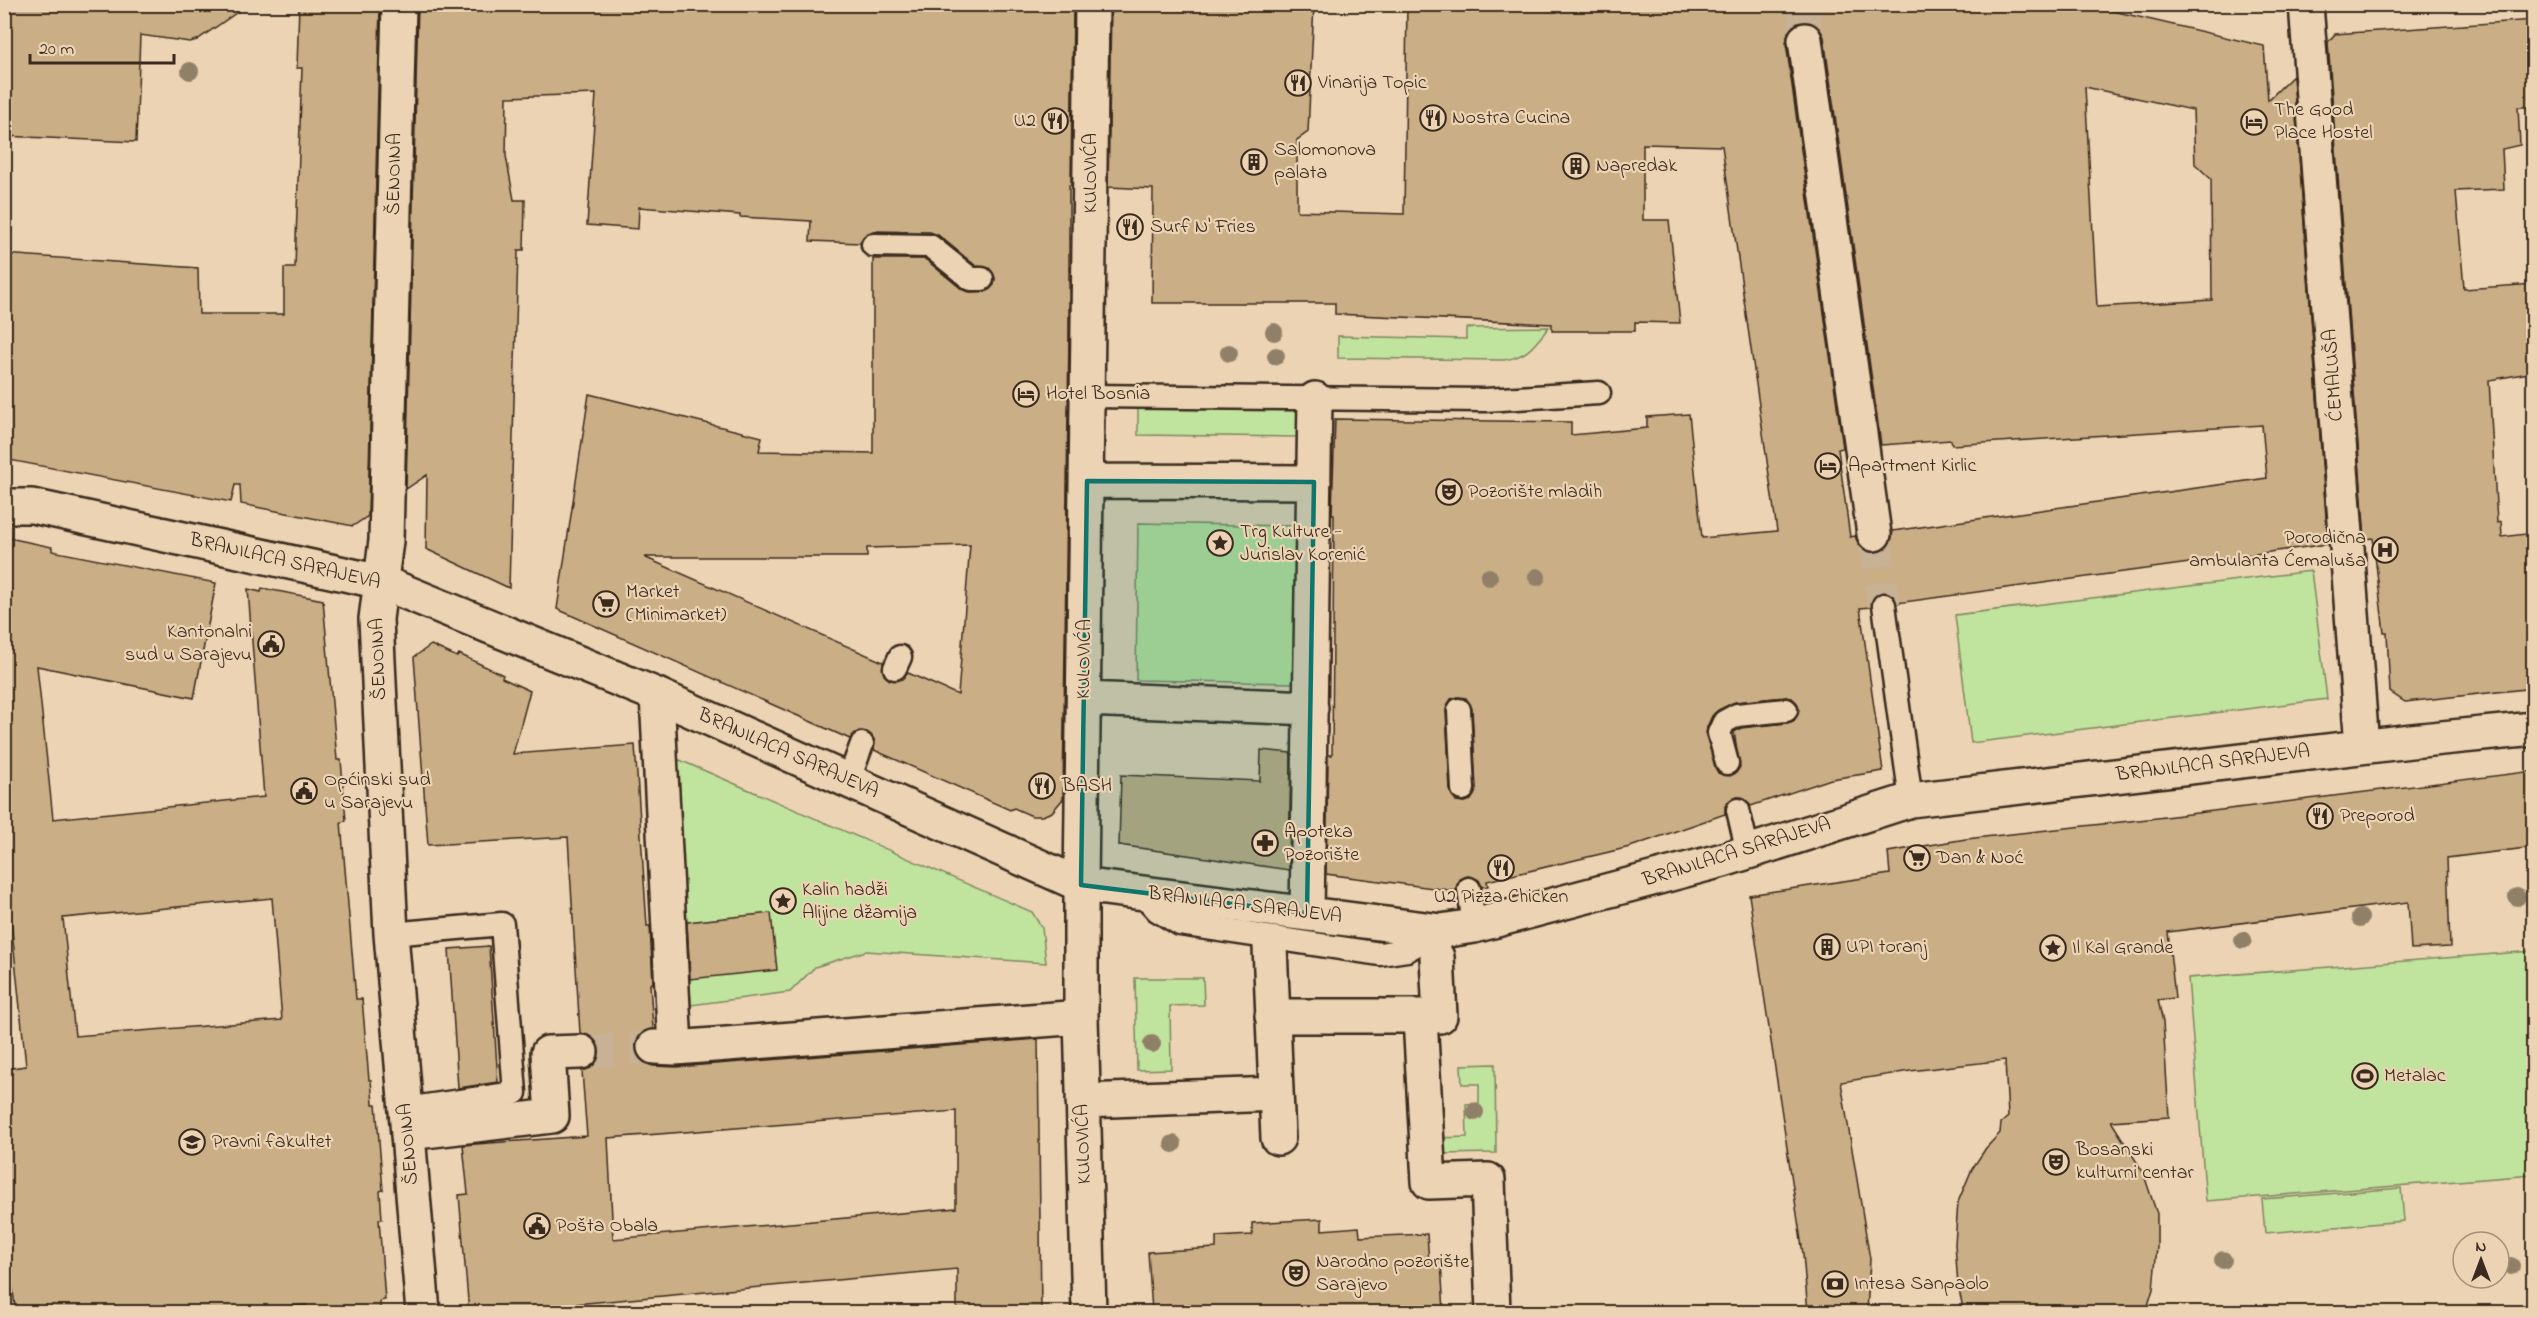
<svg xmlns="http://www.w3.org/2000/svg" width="2538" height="1317" font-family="'Indie Flower',sans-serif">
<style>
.green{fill:#c0e39d;stroke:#7e865e;stroke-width:1.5}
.building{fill:#caae85;stroke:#3b2a1e;stroke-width:1.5;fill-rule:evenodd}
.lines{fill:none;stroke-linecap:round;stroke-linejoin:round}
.street-tunnel{stroke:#c8b195;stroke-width:33;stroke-dasharray:33 16;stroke-linecap:butt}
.lane-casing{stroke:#3b2a1e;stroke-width:27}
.street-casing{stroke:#3b2a1e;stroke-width:38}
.lane{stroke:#ebd3b3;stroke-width:22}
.street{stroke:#ebd3b3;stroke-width:33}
.tree{fill:#918068}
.marked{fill:#0f766e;fill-opacity:0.2;stroke:#0f766e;stroke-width:4.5;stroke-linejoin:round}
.labels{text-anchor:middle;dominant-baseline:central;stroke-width:4.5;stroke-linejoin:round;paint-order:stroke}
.poi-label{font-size:20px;fill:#3b2a1e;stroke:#ebd3b3;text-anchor:start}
.street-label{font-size:20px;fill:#3b2a1e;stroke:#ebd3b3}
</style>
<rect width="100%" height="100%" fill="#ebd3b3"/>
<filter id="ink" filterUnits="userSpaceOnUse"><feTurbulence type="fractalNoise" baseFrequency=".0167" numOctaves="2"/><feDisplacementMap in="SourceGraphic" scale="12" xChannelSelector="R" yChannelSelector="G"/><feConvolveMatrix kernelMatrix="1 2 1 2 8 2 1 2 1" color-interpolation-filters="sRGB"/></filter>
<g filter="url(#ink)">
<path class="green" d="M1549 327C1534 345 1529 356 1504 360L1338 358V336L1466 339V328Z
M1138 396 1300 398V437L1138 435Z
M1138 523 1299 526 1296 683 1136 680Z
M2311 571 2327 699 1971 743 1955 615Z
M675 758 1032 912 1042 928 1046 963 866 951 815 967 790 992 691 1005Z
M2533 951V1175L2206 1201 2188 978Z
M1135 978H1203L1204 1005 1170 1006 1171 1069 1137 1070Z
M1495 1064 1496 1153 1437 1154V1138L1467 1137 1466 1104 1479 1103V1084H1462L1461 1065Z
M2401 1188 2404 1221 2265 1233 2262 1199Z"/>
<path class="building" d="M4 4H249L197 40 190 42 140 35 136 142 4 136Z
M299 4H380L368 516 353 526 241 504 240 485H235L231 502 4 459V254L198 268 199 314H284V268H295L302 68H297Z
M418 4H1073L1071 185H1069V332L1063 799 1052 812 1042 816H1032L1014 808 1010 810 874 750 875 741 867 732 859 731 850 739 557 609 589 394 762 437 759 451 873 453V259H925L963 290 970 292 988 291 994 285 995 278 989 268 976 266 938 235 930 232 873 231 866 234 860 243 810 241 811 221 740 217V215L639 207 638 229 587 225 596 94 507 97 506 156 514 200H525L524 250H518L509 588 426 549 427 475 406 489ZM970 545 958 695 908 673 902 679 890 680 884 675 883 662 644 557H867V548Z
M1111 4H1314L1308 132 1297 140V211L1404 214 1407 4H2083L2264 46 2268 100 2293 76 2328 544 1897 603 1890 593 1882 592 1872 599 1871 607 1860 608 1883 771 1831 779 1751 806 1742 797H1734L1725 806V814L1630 847 1487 881 1488 886 1482 887 1479 880 1468 876 1460 879 1456 891 1326 874 1328 755H1332L1334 514H1332L1335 419 1571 422V435L1647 428V417L1689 414 1702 538 1777 531 1722 146 1643 144V220H1669L1680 323 1635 322V331H1552V324L1335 314V303H1152L1153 189 1108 187ZM1802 22 1813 23 1820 29 1824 37 1881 445 1951 440 1952 445 2262 425 2267 478 1893 531 1891 542 1886 548 1877 552 1866 551 1859 545 1855 536 1850 537 1838 449 1843 448 1786 43 1788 32 1794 25ZM2085 87 2193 110 2195 164 2211 179 2212 300 2097 307ZM1458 697 1466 698 1472 709 1476 789 1471 800 1464 802 1456 801 1450 790 1446 710 1451 699ZM1785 697 1792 698 1797 703 1799 709 1794 721 1787 723 1741 728 1734 732 1740 767 1736 773 1730 776 1718 773 1706 736 1707 727 1712 716 1718 710 1735 702Z
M2534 20V107H2518L2520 145 2502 149 2504 189 2456 191 2464 289 2534 284V372L2489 380 2497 523 2501 522 2502 537 2534 533V688L2405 702 2390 692 2387 633H2384L2373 538 2365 539 2328 42 2335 34Z
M4 537 52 547V551L216 583 194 698 37 666 53 819 264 797 248 589 261 592 262 588 323 600 337 760H341L346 821 341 822 356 999H362L369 1080H371L373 1104H376L383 1190 380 1191 382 1219H379L385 1300 380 1301V1312H306V1305L196 1312H20L19 1306 15 1307 4 1219V1069L26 1066 4 853ZM272 898 282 1020 75 1036 63 918Z
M431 645 457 657 459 654 503 675 502 678 530 691 513 754 635 745 647 926H650L653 983 650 984 653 1029 645 1031 639 1036 635 1046 637 1055 643 1062 653 1066 676 1067 1038 1039 1041 1312H957V1269L543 1307V1312H469L459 1195 468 1194 463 1145 587 1136 582 1071 591 1068 597 1061 600 1051 597 1043 590 1036 580 1033 568 837 428 845 414 657ZM956 1111V1208L613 1239 608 1138Z
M1261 750 1291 753 1289 870 1119 845 1121 775 1260 781Z
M2534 771V847L2447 858 2450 947 2411 949 2408 902 2168 932 2175 998 2158 1000 2163 1022 2169 1117 2111 1121 2143 1172 2157 1214V1247L2153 1289 2146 1312H1964L1958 1286 1955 1244 1958 1202 1972 1169 1986 1148 2000 1133 2001 1123 2008 1117 2005 1060 1910 1071 1841 1082 1870 1259 1867 1312H1808L1803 1254 1749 895 1890 874 1888 852 1966 839 2157 818Z
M771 913 777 970 690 979 687 922Z
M489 946 498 1082 458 1088 449 949Z
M1322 1219V1230L1359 1227 1360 1237 1427 1234 1429 1263 1441 1262 1444 1312H1152L1148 1252 1216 1248V1237L1252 1235V1223Z"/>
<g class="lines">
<path class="street-tunnel" d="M1805 40V4
M1874 534 1884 605
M581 1052 654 1047"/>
<g class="lane-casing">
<path id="lane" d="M873 245 930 246 971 279H982
M1088 396 1485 400 1599 393
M1884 605 1911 800
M895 668 900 657
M1459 710 1463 789
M1727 763 1719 733 1724 722 1737 715 1786 710
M848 782 862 744
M1738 810 1748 852
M1469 889 1474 926
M1142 893 1157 910 1180 924 1380 954 1407 950 1441 931
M391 934 502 924 515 1093 406 1109"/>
</g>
<g class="street-casing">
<path id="street" d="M399 4 386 541 376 619 391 934 423 1312
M2306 4 2362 746
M1805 40 1874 534
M1087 481 1314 482
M4 506H32L381 582 657 695 1081 885 1441 931 1474 926 1723 860 1911 800 2411 741 2534 729
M657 695 675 1048
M1084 699 1311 708
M1307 913 1315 399
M1270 946 1278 1138
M1272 1016H1440L1437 957
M1420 1018 1429 1182 1488 1180 1493 1312
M654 1047 675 1048 1081 1017
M1083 1101 1276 1094
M408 1133 552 1116 548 1053 581 1052
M1089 1312 1081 1017V885L1092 4"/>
</g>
<use href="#lane" class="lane"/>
<use href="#street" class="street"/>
</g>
<g class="tree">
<circle cx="190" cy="71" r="9"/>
<circle cx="1274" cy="332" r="9"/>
<circle cx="1229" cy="353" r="9"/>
<circle cx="1276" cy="356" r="9"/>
<circle cx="1489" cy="577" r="9"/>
<circle cx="1537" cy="577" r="9"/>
<circle cx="2517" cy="897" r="9"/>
<circle cx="2360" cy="918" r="9"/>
<circle cx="2243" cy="940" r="9"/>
<circle cx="1152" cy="1044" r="9"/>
<circle cx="1475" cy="1112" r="9"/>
<circle cx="1173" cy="1144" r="9"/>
<circle cx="2223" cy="1260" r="9"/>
<circle cx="2511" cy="1266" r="9"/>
</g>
</g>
<path class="marked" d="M1087 481 1314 482 1307 913 1081 885Z"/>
<defs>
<g id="restaurant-ring" transform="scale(1.35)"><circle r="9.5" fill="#ebd3b3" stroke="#3b2a1e" stroke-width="1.5"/><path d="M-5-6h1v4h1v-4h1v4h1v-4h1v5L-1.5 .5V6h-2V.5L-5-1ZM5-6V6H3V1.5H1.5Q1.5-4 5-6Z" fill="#3b2a1e"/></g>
<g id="hotel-ring" transform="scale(1.35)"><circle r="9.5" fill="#ebd3b3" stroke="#3b2a1e" stroke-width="1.5"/><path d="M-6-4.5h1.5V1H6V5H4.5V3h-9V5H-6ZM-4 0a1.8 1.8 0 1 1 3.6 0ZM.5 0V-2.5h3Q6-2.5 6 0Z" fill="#3b2a1e"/></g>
<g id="building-ring" transform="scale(1.35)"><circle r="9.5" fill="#ebd3b3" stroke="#3b2a1e" stroke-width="1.5"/><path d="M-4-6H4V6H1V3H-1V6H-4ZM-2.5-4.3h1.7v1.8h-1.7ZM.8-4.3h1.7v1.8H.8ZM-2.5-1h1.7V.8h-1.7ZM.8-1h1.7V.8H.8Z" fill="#3b2a1e"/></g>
<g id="theatre-ring" transform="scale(1.35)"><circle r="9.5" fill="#ebd3b3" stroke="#3b2a1e" stroke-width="1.5"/><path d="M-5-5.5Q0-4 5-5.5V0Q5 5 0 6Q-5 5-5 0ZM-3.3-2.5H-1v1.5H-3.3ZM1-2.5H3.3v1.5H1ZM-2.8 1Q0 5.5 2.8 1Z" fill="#3b2a1e"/></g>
<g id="sight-ring" transform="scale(1.35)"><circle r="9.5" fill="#ebd3b3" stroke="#3b2a1e" stroke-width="1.5"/><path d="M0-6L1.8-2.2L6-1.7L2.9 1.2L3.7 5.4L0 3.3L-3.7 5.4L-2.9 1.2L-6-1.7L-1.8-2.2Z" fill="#3b2a1e"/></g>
<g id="hospital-ring" transform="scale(1.35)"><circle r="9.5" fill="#ebd3b3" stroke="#3b2a1e" stroke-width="1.5"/><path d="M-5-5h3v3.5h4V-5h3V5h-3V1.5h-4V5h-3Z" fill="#3b2a1e"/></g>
<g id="supermarket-ring" transform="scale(1.35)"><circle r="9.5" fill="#ebd3b3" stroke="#3b2a1e" stroke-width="1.5"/><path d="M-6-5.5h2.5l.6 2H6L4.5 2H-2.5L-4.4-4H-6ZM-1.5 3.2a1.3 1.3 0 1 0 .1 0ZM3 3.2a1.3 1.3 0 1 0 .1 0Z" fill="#3b2a1e"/></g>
<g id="civic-ring" transform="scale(1.35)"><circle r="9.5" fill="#ebd3b3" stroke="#3b2a1e" stroke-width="1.5"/><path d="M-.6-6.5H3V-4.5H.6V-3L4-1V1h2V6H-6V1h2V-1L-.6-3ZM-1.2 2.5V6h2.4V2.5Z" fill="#3b2a1e"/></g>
<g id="pharmacy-ring" transform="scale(1.35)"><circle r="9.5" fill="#ebd3b3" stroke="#3b2a1e" stroke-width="1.5"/><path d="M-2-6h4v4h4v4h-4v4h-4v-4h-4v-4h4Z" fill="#3b2a1e"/></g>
<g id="stadium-ring" transform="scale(1.35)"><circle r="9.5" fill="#ebd3b3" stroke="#3b2a1e" stroke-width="1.5"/><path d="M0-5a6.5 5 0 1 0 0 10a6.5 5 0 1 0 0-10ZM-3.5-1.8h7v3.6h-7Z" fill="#3b2a1e"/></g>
<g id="university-ring" transform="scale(1.35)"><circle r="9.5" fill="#ebd3b3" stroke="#3b2a1e" stroke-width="1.5"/><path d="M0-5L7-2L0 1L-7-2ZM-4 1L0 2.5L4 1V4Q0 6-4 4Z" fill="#3b2a1e"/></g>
<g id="bank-ring" transform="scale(1.35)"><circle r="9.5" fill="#ebd3b3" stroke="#3b2a1e" stroke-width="1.5"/><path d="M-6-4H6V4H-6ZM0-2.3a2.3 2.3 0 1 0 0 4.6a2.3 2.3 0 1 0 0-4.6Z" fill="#3b2a1e"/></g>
</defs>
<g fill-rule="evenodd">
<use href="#restaurant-ring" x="1298" y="83"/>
<use href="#restaurant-ring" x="1433" y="118"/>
<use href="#restaurant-ring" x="1055" y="121"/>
<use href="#hotel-ring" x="2254" y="122"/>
<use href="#building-ring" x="1254" y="162"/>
<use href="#building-ring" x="1576" y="166"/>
<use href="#restaurant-ring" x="1130" y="227"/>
<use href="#hotel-ring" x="1026" y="394"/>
<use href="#hotel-ring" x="1828" y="466"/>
<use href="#theatre-ring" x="1449" y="492"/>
<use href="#sight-ring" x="1220" y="543"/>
<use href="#hospital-ring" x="2385" y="550"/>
<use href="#supermarket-ring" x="606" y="604"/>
<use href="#civic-ring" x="271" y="644"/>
<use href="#restaurant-ring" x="1042" y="786"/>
<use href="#civic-ring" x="304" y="791"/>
<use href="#restaurant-ring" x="2320" y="816"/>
<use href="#pharmacy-ring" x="1265" y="843"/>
<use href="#supermarket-ring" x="1917" y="858"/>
<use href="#restaurant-ring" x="1501" y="868"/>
<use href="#sight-ring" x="783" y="901"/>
<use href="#building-ring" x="1827" y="947"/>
<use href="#sight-ring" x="2053" y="948"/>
<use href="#stadium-ring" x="2365" y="1076"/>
<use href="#university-ring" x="192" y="1142"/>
<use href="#theatre-ring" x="2056" y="1162"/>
<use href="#civic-ring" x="537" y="1226"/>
<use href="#theatre-ring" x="1296" y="1273"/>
<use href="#bank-ring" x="1835" y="1284"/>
</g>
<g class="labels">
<g class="poi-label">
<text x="1318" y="83">Vinarija Topic</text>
<text x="2274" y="110">The Good<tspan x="2274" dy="23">Place Hostel</tspan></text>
<text x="1452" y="118">Nostra Cucina</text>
<text x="1036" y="121" text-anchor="end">U2</text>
<text x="1274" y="150">Salomonova<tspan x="1274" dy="23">palata</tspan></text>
<text x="1596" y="166">Napredak</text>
<text x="1150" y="227">Surf N' Fries</text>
<text x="1046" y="394">Hotel Bosnia</text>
<text x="1848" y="466">Apartment Kirlic</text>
<text x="1468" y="492">Pozorište mladih</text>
<text x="1240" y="532">Trg Kulture -<tspan x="1240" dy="23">Jurislav Korenić</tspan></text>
<text x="2366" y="538" text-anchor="end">Porodična<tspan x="2366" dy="23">ambulanta Ćemaluša</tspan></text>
<text x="626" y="592">Market<tspan x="626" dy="23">(Minimarket)</tspan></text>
<text x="252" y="632" text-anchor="end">Kantonalni<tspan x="252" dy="23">sud u Sarajevu</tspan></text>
<text x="324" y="780">Općinski sud<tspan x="324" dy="23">u Sarajevu</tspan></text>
<text x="1062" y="786">BASH</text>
<text x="2340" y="816">Preporod</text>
<text x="1284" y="832">Apoteka<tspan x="1284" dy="23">Pozorište</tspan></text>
<text x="1936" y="858">Dan &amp; Noć</text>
<text x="802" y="890">Kalin hadži<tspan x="802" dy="23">Alijine džamija</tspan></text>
<text x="1501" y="897" text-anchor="middle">U2 Pizza Chicken</text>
<text x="1846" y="947">UPI toranj</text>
<text x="2072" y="948">Il Kal Grande</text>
<text x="2384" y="1076">Metalac</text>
<text x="212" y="1142">Pravni fakultet</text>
<text x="2076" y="1150">Bosanski<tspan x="2076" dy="23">kulturni centar</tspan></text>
<text x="556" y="1226">Pošta Obala</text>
<text x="1316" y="1262">Narodno pozorište<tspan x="1316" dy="23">Sarajevo</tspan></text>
<text x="1854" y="1284">Intesa Sanpaolo</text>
</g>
<g class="street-label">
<text transform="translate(1091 173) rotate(-90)">KULOVIĆA</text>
<text transform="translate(395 174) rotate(-89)">ŠENOINA</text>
<text transform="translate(2334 375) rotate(-94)">ĆEMALUŠA</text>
<text transform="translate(285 562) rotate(13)">BRANILACA SARAJEVA</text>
<text transform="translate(379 659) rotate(-92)">ŠENOINA</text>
<text transform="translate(1085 659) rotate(-89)">KULOVIĆA</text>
<text transform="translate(788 754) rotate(24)">BRANILACA SARAJEVA</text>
<text transform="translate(2213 764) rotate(-7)">BRANILACA SARAJEVA</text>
<text transform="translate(1737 853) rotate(-17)">BRANILACA SARAJEVA</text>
<text transform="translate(1245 906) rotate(7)">BRANILACA SARAJEVA</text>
<text transform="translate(409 1144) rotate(-95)">ŠENOINA</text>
<text transform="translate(1084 1144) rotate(-92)">KULOVIĆA</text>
</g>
</g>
<rect width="2538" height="1317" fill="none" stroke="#ebd3b3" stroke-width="24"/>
<rect x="12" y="12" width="2514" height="1293" fill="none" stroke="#3b2a1e" stroke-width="2" filter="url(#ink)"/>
<g transform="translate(2481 1260)"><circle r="28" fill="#ebd3b3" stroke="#a58f77" stroke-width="1.5"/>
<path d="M0-4.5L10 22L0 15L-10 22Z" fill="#3b2a1e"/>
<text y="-9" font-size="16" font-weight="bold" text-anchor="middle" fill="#3b2a1e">N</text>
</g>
<path d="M30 54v9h144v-9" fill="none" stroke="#3b2a1e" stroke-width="3"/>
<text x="39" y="54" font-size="18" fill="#3b2a1e" stroke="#ebd3b3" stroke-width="4.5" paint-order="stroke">20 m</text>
</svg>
